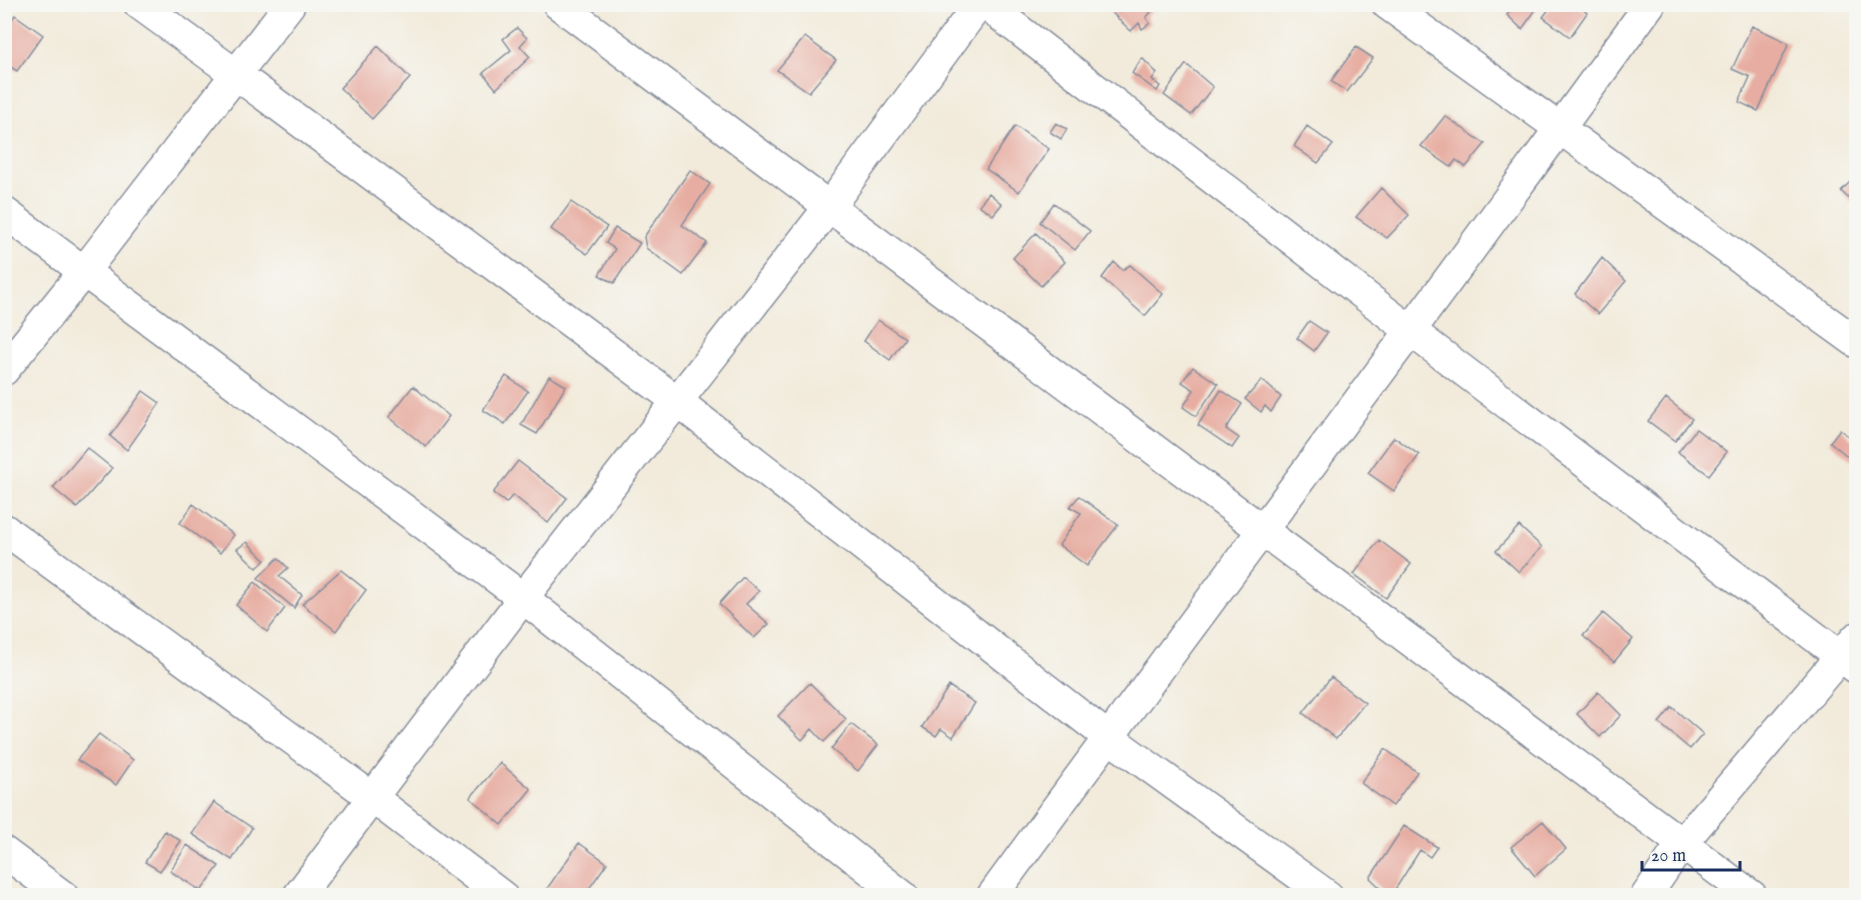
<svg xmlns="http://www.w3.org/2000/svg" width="1861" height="900" font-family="'IM FELL English',serif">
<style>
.building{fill:#e7ada2}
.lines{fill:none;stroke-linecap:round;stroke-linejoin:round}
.street-casing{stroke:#868d9c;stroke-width:33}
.street{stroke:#fff;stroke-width:30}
</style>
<rect width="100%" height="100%" fill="#f6f6f2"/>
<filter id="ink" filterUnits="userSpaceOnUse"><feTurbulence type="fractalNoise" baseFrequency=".0167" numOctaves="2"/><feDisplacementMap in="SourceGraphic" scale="12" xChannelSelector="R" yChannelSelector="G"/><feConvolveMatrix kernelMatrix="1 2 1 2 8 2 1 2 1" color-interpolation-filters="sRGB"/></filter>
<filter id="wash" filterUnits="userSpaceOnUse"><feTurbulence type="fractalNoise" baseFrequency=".008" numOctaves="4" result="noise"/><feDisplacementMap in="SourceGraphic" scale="24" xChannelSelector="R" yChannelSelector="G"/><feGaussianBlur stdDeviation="1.35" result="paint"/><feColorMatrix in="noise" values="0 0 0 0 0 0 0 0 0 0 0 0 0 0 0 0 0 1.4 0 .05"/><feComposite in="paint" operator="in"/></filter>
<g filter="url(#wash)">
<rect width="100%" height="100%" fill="#f2ebdb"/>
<g id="blocks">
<path class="building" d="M1514 4H1540L1522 29 1507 15Z
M1553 4H1576L1587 13 1570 37 1543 17Z
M1110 5H1153L1155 7 1146 18 1150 23 1142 29 1139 23 1131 31 1107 8Z
M15 15 43 35 17 71 4 63V30Z
M1752 26 1789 43 1758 111 1739 102 1750 77 1732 69Z
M517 28 527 38 520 46 530 57 496 89 483 73 511 50 503 39Z
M805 37 836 60 809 92 777 70Z
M378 46 410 78 372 119 340 88Z
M1356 47 1373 58 1347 92 1331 81Z
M1142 58 1157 73 1152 80 1160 86 1157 91 1132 73Z
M1186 64 1213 87 1191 115 1164 95Z
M1445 116 1485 144 1466 167 1456 160 1451 167 1421 146Z
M1056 123 1067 129 1061 139 1050 132Z
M1015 126 1049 149 1019 192 986 169Z
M1307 126 1333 145 1318 163 1294 146Z
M690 170 710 184 682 225 707 243 683 275 646 248 644 237Z
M1852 180 1856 185V206L1841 191Z
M1381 188 1409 215 1387 238 1356 217Z
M989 193 1002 204 993 215 979 205Z
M571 202 607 227 587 254 551 229Z
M1054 203 1090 231 1075 250 1040 222Z
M615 228 640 243 614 283 599 275 615 249 606 243Z
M1036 233 1065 262 1041 286 1013 258Z
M1602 258 1626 281 1598 314 1575 294Z
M1114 262 1122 270 1130 265 1163 294 1145 316 1102 278Z
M878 320 905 338 890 360 864 341Z
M1309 321 1327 333 1314 351 1297 338Z
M1193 367 1218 384 1196 416 1183 407 1194 390 1182 382Z
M506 376 528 391 505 424 483 410Z
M549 376 566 386 537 434 521 425Z
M1262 380 1281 397 1271 412 1265 406 1261 412 1245 399Z
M413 386 449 416 426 447 389 417Z
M1221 390 1242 404 1226 429 1239 438 1232 448 1198 425Z
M143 391 160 403 127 450 110 436Z
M1666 398 1692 419 1675 441 1648 421Z
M1696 429 1727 452 1709 475 1678 452Z
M1840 429 1856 443V463L1830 442Z
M1394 437 1419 455 1394 491 1368 473Z
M87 448 112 468 77 508 53 488Z
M518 461 567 498 548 523 513 495 506 503 493 493Z
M1079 496 1118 525 1087 566 1059 545 1081 513 1070 507Z
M193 504 234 535 220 553 180 523Z
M1519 526 1542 547 1519 572 1496 551Z
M1379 540 1411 564 1386 598 1354 574Z
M247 542 265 560 257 568 237 549Z
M278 558 288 568 279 576 302 595 294 608 258 578Z
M341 570 366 590 336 631 302 604Z
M743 577 759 591 746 604 769 624 754 638 719 604Z
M255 582 285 608 267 632 236 605Z
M1603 613 1633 639 1614 662 1583 636Z
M1331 677 1365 703 1336 739 1303 713Z
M810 683 846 719 824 742 812 729 802 740 778 716Z
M949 686 975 703 953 737 941 729 936 736 922 727Z
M1598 692 1621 715 1600 737 1577 714Z
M1672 707 1703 734 1690 749 1659 723Z
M851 724 878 745 858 771 831 749Z
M99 734 133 760 116 785 77 760Z
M1385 749 1417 772 1393 806 1361 783Z
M500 763 531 789 502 825 470 798Z
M214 802 252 828 232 860 192 834Z
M1543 821 1566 849 1535 876 1511 847Z
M1404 826 1437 847 1430 857 1420 850 1391 896H1389L1370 878Z
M165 831 181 841 160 871 145 862Z
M579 843 607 863 584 896H547L544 893Z
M187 845 219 866 201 891 170 871Z"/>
</g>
</g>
<g filter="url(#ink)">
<use href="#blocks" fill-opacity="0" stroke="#868d9c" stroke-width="1.5"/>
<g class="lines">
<g class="street-casing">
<path id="street" d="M139 4 237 75 677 401 1108 737 1328 896
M558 4 1752 896
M985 4 1411 331 1856 668
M1387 4 1856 342
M4 212 523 598 903 896
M4 370 85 270 290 4
M4 529 373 798 502 896
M4 852 63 896
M298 896 523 598 830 206 979 4
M992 896C1210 597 1434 304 1650 4
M1646 896 1683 842 1856 638"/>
</g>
<use href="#street" class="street"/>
</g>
</g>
<rect width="1861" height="900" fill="none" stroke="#f6f6f2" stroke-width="24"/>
<path d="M1642 861v9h98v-9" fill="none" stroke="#1b2f5e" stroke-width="3"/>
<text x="1651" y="861" font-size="18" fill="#1b2f5e" stroke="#f6f6f2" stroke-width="4.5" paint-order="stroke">20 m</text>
</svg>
